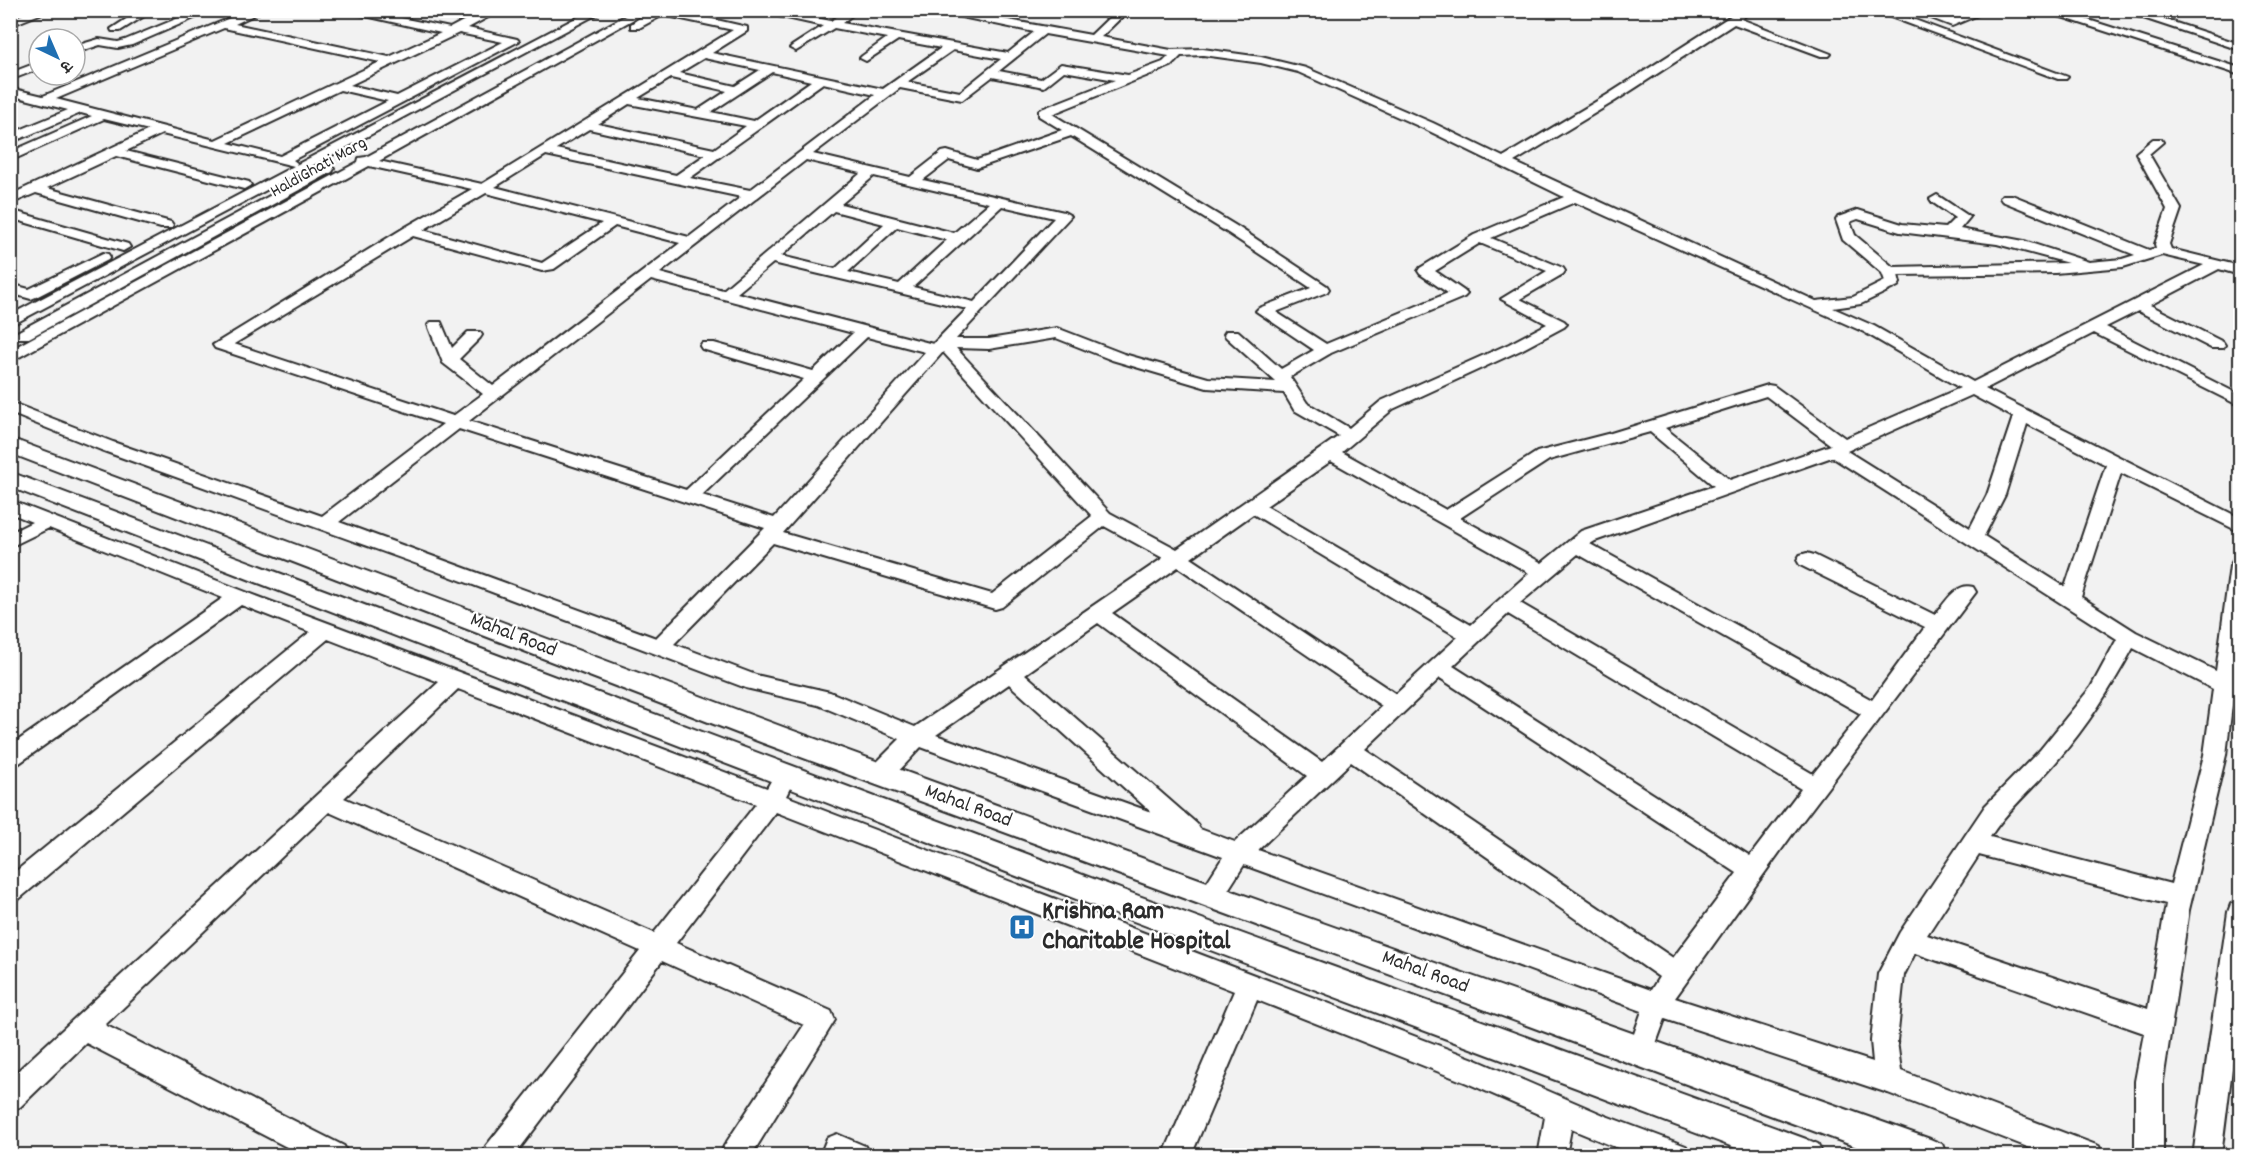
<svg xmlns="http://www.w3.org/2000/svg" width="2251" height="1166" font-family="Dekko,'Playpen Sans Deva',sans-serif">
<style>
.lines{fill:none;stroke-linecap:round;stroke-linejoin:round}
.minor-casing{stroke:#2b2b2b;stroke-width:4}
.major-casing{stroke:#2b2b2b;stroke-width:4}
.minor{fill:#fff;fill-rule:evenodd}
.major{fill:#fff;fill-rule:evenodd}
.labels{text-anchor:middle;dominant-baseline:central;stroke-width:4.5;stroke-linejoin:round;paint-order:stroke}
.far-street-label{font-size:18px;fill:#2b2b2b;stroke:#fff}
.street-label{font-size:21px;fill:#2b2b2b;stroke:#fff}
.near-poi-label{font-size:26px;font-weight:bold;fill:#2b2b2b;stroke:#fff;text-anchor:start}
</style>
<rect width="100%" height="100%" fill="#f2f2f2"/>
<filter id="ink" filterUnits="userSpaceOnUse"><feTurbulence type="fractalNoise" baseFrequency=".0167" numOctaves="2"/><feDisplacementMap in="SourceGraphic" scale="12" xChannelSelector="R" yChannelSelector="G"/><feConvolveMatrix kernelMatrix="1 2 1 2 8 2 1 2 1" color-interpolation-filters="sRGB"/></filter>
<g filter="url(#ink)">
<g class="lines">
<g class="minor-casing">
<path id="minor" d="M34 10H50L10 26V19Z
M140 10H154L120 31H112L111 29Z
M198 10H213L132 45 118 48 100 45 75 53V46L99 39 118 42 125 40Z
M249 10H264L235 24 389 57 441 33 339 10H362L450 28 465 20 430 10H451L474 16 486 10H501L468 28 517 39 519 41 293 160 297 163 296 165 591 10H605L10 326V315L294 166 162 134 126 151 249 182 251 185 244 189 116 156 47 188 171 222 173 225 171 228H161L36 193 10 204V195L149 130 104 119 10 161V152L92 116 81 113 10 143V134L68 110 10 95V88L43 96ZM224 28 380 62 215 140 56 99ZM459 33 503 42 397 96 350 85ZM340 90 388 101 280 156 228 143Z
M636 10H650L379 161 482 184 733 30 663 15 639 28H631V24L651 10H673L747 27V31L712 53 883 89 941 48 898 40 866 61 860 58 862 56 887 38 834 28 796 51 790 48 792 46 823 26 751 10H776L831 21 846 10H859L842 23 1008 53 1034 32 928 10H953L1091 35 1117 10H1129L1101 37 1171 50 1203 49 1261 57 1306 68 1433 123 1503 157 1607 95 1740 10H1753L1741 19 1831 54 1829 56H1821L1734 24 1615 101 1514 162 1816 301 1853 297 1885 281 1882 273 1843 240 1836 220 1838 217 1858 210 1902 224 1945 228 1955 218 1932 202 1930 199 1937 195 1970 217 1960 229 2024 241 2089 262 2122 259 2135 255 2002 201 2000 198 2002 195H2012L2149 250 2156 248 2155 244 2167 209 2136 153 2153 139H2161L2163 142 2149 154 2181 209 2169 244 2171 249 2240 266V275L2219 269 2150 305 2223 342 2225 345 2223 348H2211L2138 311 2106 327 2240 395V406L2094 333 1985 389 2240 518V532L2121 473 2081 597 2136 632 2216 671 2230 566 2233 561 2240 559V639L2226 755 2189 910 2163 1081V1156H2135V1081L2144 1033 1915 953 1904 975 1897 1041 1901 1071 2099 1146 2103 1156H2051L1888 1093 1665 1019 1650 1060 1641 1064 1632 1060 1628 1051 1642 1011 1244 865 1219 904 1210 907 1201 904 1198 896 1223 857 921 747C908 760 890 787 871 780L868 774 871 768 900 739 818 705 746 688 420 565 101 450 10 413V402L113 442 322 516 443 424 215 348 213 345 404 228 472 189 369 166 10 362V350L358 162 359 158 366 157ZM1045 34 1169 56 1163 62 1128 75 1061 64 1041 79 999 71ZM953 50 1001 59 960 92 907 82ZM1203 55 1261 63 1298 72 1425 129 1564 197 1474 235 1420 268 1418 271 1420 274 1448 293 1326 344 1276 312 1327 292 1329 289 1327 286 1238 227 1052 114 1171 66 1181 56ZM704 58 760 70 735 86 679 73ZM1064 71 1115 80 1039 110V116L1062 130 977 160 947 151 942 152 910 177 813 154 900 88 962 100 992 77 1044 87ZM772 72 811 81 754 121 711 112ZM671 78 727 91 698 110 638 98ZM823 83 875 95 750 190 690 178ZM629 104 746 126 714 149 598 124ZM589 129 705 155 676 175 556 149ZM1071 136 1228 233 1311 288 1259 308 1256 311 1314 350 1281 369 1238 331H1226L1224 334 1226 337 1276 382 1208 378 1124 354 1057 328 989 339H956L1071 216 1064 212 923 180 949 160 977 168ZM546 155 741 197 689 237 495 187ZM806 160 861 173 723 290 660 273ZM874 176 989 203 954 233 841 204ZM486 193 602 223 542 263 423 230ZM1575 202 1864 332 1960 388 1845 438 1774 386 1768 385 1611 433 1537 452 1446 510 1342 452 1393 409 1521 350 1564 327 1567 324 1564 321 1520 299 1563 274 1565 271 1563 268 1491 238ZM1002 206 1054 218 974 302 913 287ZM834 211 884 224 835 269 781 256ZM1858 219 1900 232 1997 244 2068 263 1893 267 1855 235 1850 222ZM615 226 680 243 493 386 459 359 480 338 482 335 480 332H468L452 348 441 322H431L428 325 443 363 483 394 453 416 234 344 413 236 542 271 554 269ZM897 227 947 240 899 284 848 272ZM1480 243 1547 271 1501 299 1547 324 1509 344 1381 401 1349 428 1307 403 1290 377 1331 353 1464 297 1467 294 1464 291 1435 271ZM2162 255 2204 265 1973 382 1874 326 1833 308 1861 304 1898 286 1900 283 1898 275 2055 273 2123 267ZM773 263 967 309 933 344 737 293ZM651 280 853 333 813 371 714 343H702L700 346 702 349 804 379 686 490 469 421ZM867 337 925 352 774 518 702 495ZM1056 338 1112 360 1207 388 1284 393 1294 410 1339 436 1177 549 1110 513 956 348 989 349ZM943 352 1092 516 992 594 783 533ZM1972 395 2013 417 1987 495 1970 528 1847 451ZM1766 396 1831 445 1730 480 1665 428ZM2027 424 2106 465 2065 587 1984 536 2005 495ZM459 429 765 528 656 638 339 522ZM1650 432 1714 486 1581 531 1542 563 1460 518 1549 460ZM1832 457 2117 639 2091 687 2040 750 1985 806 1900 932 1878 974 1871 1041 1873 1062 1675 998 1794 832 1976 592 1973 587C1956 582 1945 603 1935 615L1814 555 1807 553 1800 555 1797 560 1800 565 1925 627 1872 700 1590 544 1595 541ZM1331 461 1529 573 1471 625 1266 506ZM1253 514 1458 637 1396 694 1191 558ZM1104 526 1163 558 915 727 830 692 756 675 674 644 773 543 995 609 1002 607ZM1578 554 1861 714 1813 774 1520 603ZM1178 567 1382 706 1322 762 1112 613ZM1508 614 1801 789 1750 856 1453 666ZM1098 623 1307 776 1235 842 1200 829 1197 824 1025 674ZM2133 648 2213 689 2204 755 2171 884 1990 837C2008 809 2034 788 2056 762 2088 725 2110 690 2133 648ZM1440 678 1737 873 1673 958 1365 749ZM1009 684 1151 812 936 735ZM1351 762 1659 977 1651 990 1258 850ZM1979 855 2166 904 2148 1009 1927 935Z
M1872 10H1888L2068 77 2066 79H2058Z
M1926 10 1952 19 1974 10H1990L1952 26 1918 13Z
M2040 10H2057L2240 68V75Z
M2119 10H2136L2240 44V50Z
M39 62V69L10 80V73Z
M327 165 332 166 334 169 332 172 29 338H17L15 335 17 332Z
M10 210 128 244 130 247 123 251 10 218Z
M103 253 108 254 110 257 108 260 36 297 31 299 10 293V284L29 289Z
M10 500 246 592 767 788 777 770 785 767 793 770 796 776 786 796 1474 1059 1606 1116 1686 1146 1690 1156H1637L1571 1129 1566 1156H1538L1545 1117 1467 1083 1257 1000 1191 1156H1163L1234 991 776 812 676 943 831 1011 835 1020 751 1156H720L724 1146 804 1025 662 961 514 1156H482L486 1146 640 951 329 812 105 1025 344 1146 348 1156H304L86 1043 20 1107 10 1110V1078L439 682 328 639 19 899 10 902V876L310 632 241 605 18 764 10 767V746L223 598 49 528 10 547V533L32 522 10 513ZM458 689 756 804 654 933 344 798Z
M2240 901V1005L2221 1156H2193L2228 912 2231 904Z
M837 1134 865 1146 869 1156H826L823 1148 827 1138Z"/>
</g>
<g class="major-casing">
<path id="major" d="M10 438 783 727 1210 883 1930 1139 1942 1144 1947 1156H1881L763 743 10 453Z
M10 472 1139 896 1806 1139 1818 1144 1823 1156H1757L1120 916 10 487Z"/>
</g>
<use href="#minor" class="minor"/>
<use href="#major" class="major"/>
</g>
</g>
<defs>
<g id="hospital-square" transform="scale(1.35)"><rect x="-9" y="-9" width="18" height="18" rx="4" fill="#1f6fb2" stroke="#fff"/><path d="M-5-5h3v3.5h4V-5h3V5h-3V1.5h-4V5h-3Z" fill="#fff"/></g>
</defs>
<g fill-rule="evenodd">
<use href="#hospital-square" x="1022" y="927"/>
</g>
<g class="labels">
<g class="far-street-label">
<text transform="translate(319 168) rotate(-29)">HaldiGhati Marg</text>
</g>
<g class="street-label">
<text transform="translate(513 636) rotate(21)">Mahal Road</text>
<text transform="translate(968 807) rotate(20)">Mahal Road</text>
<text transform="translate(1425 973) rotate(20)">Mahal Road</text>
</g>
<g class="near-poi-label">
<text x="1042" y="912">Krishna Ram<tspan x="1042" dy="30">Charitable Hospital</tspan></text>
</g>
</g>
<rect width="2251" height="1166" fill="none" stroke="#fff" stroke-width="36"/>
<rect x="18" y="18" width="2215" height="1130" fill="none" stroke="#2b2b2b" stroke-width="2" filter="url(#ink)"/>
<g transform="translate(57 57) rotate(136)"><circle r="28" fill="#ffffff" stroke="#aaaaaa" stroke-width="1.5"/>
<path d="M0-4.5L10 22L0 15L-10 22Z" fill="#1f6fb2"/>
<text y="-9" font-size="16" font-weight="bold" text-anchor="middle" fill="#2b2b2b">उ</text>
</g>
</svg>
